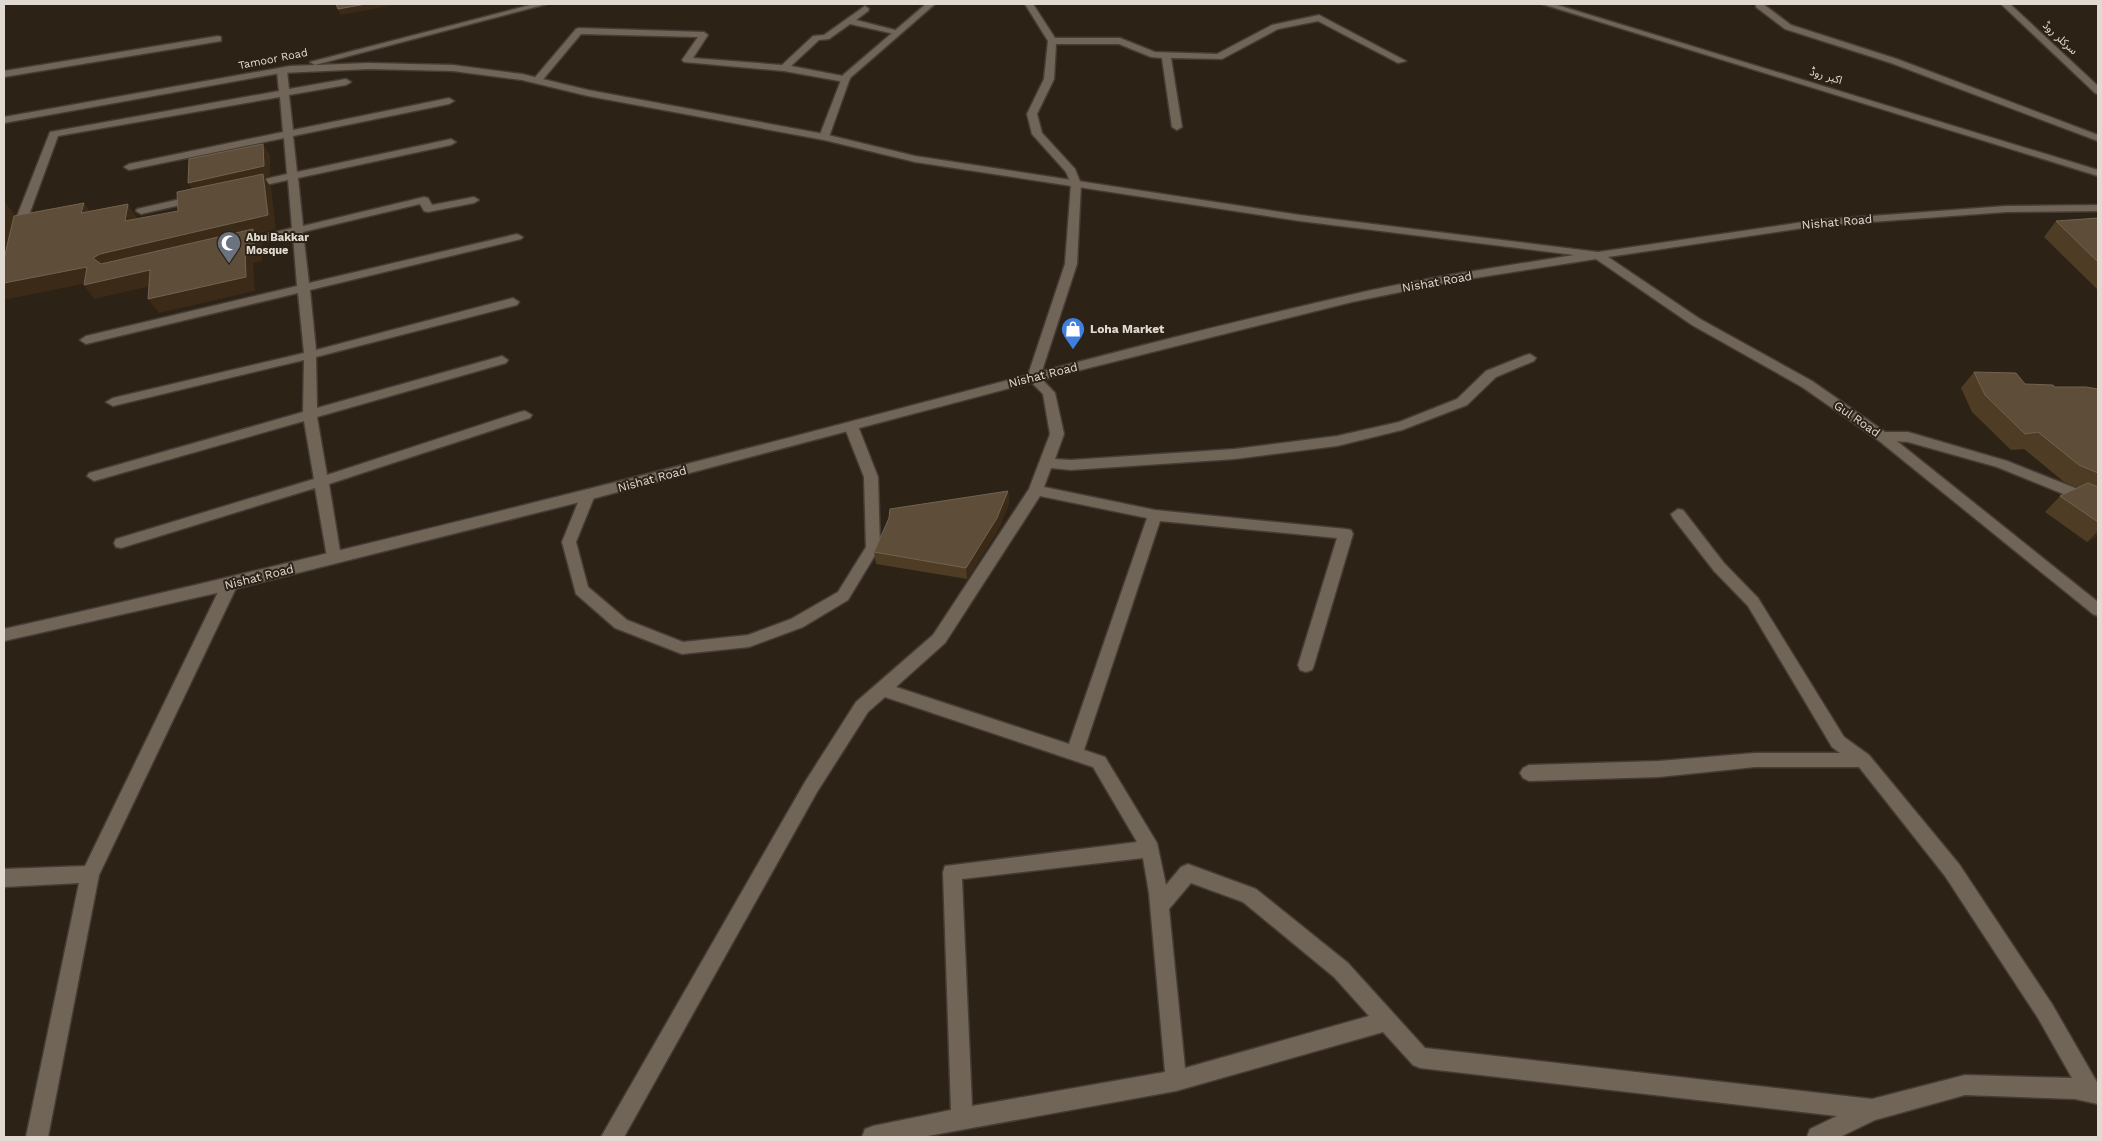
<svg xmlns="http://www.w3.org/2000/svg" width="2102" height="1141" font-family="'Work Sans','Noto Sans Arabic',sans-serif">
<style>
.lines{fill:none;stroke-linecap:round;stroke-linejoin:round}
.lane-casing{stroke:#453d35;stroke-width:3}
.street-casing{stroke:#453d35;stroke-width:3}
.secondary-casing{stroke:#453d35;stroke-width:3}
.lane{fill:#716558;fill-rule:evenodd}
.street{fill:#716558;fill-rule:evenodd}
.secondary{fill:#716558;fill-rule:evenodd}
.wall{fill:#4e3c25}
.shaded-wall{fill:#3a2a17}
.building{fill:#5e4d38;stroke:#726350}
.labels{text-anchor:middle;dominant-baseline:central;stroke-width:4;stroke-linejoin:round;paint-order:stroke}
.far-street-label{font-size:11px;fill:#e1dad2;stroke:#2c2216}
.far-poi-label{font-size:11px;font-weight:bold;fill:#e1dad2;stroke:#2c2216;text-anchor:start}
.street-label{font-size:12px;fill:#e1dad2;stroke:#2c2216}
.poi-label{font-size:12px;font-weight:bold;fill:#e1dad2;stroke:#2c2216;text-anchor:start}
</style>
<rect width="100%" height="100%" fill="#2c2216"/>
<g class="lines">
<g class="lane-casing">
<path id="lane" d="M865 6 869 9 868 11 856 20 899 31V35L850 24 829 39 819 40 791 66 848 77 850 79 845 82 784 71 684 62 682 60 698 37 581 34 540 83 532 81 576 29 579 28 704 32 708 35 693 58 782 65 813 36 824 35Z"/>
</g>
<g class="street-casing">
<path id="street" d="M926 4H935L850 78 829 137 820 139 819 137 843 75Z
M1025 4H1033L1055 38H1120L1155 52 1217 54 1272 25 1319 15 1406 61 1398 63 1318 21 1278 29 1222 59 1171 58 1182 127 1177 130 1172 127 1162 58 1151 57 1119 44H1056L1054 79 1037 114 1042 133 1075 169 1081 184 1077 264 1040 377 1055 393 1064 434 1055 459 1071 460 1235 449 1337 436 1399 422 1457 399 1486 371 1526 355 1530 354 1536 358 1534 361 1496 377 1467 405 1402 430 1337 446 1235 459 1071 470 1051 468 1044 487 1155 510 1346 529 1351 530 1353 534 1314 665 1312 670 1306 672 1300 670 1298 665 1337 538 1160 521 1084 750 1105 757 1157 843 1166 885 1181 867 1188 864 1256 889 1348 963 1425 1048 1872 1099 1965 1075 2072 1078 2038 1018 1945 876 1859 767H1755L1659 777 1529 781 1523 778 1520 773 1523 768 1529 765 1659 761 1755 753H1840L1832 747 1748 606 1714 571 1673 518 1671 514 1678 509 1683 510 1724 563 1758 598 1844 737 1869 755 1959 864 2052 1004 2098 1084V1104L2075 1099 1965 1095 1875 1120 1840 1137H1807L1810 1129 1837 1116 1420 1068 1413 1065 1383 1032 1176 1091 922 1137H862L865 1129 873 1126 951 1110 943 872 945 866 1137 842 1093 767 885 697 868 712 817 792 624 1137H601L805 782 856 702 933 635 1029 489 1050 434 1043 394 1027 378 1065 264 1071 184 1066 172 1032 134 1027 114 1044 79 1048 41ZM1040 496 1147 518 1069 744 896 687 945 643ZM1143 858 1149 893 1165 1072 972 1106 962 879ZM1191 883 1243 902 1334 977 1369 1016 1185 1068 1169 909Z
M1756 4H1763L1791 25 1897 59 2098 135V141L1891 63 1785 29 1756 7Z
M218 36 221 37V41L4 77V71Z
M282 68 287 71 289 89 346 79 351 82 346 85 289 95 293 130 449 98 454 101 449 104 293 136 297 172 451 139 456 142 451 145 298 178 303 226 424 197 428 198 432 205 474 197 479 200 474 203 428 212 424 211 420 204 303 232 309 283 517 234 523 237 521 239 310 290 316 350 513 298 519 302 517 305 316 357 317 408 502 356 508 360 506 363 317 417 327 475 520 412 525 411 532 415 530 418 329 484 341 557 339 561H329L327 557 315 488 121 548 116 547 114 543 116 539 314 479 304 421 94 481 87 476 89 473 303 412 304 360 113 406 106 402 113 398 304 353 298 293 86 344 80 340 86 336 297 286 293 235 239 247 233 244 235 242 292 228 288 180 247 189 242 186 243 184 287 174 284 138 129 170 124 167 129 164 283 132 280 97 58 136 22 234 16 237 10 234 50 132 279 91 277 71Z
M198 195 202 196V200L141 214 136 211 137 209Z
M851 422 858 426 878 477 880 547 848 600 803 627 749 647 682 654 615 628 576 594 562 542 581 495 588 490 595 495 576 542 588 587 627 620 683 642 748 635 791 619 838 592 866 547 864 477 844 426Z
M1883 432H1908L2007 461 2098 497V508L1997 467 1908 442 1878 440 1876 437 1878 434Z
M230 578 235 580 238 584 99 875 48 1137H26L79 883 4 887V869L85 866 222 584 225 580Z"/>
</g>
<g class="secondary-casing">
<path id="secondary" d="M534 4H547L315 65 310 62Z
M1542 4H1554L2098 170V176Z
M2001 4H2010L2098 86V94L2095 93Z
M369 63 453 65 522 74 588 90 824 134 915 156 1300 215 1598 252 1817 220 2006 206 2098 205V211L2006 212 1817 226 1608 257 1700 319 1812 381 1888 434 2098 602V616L2093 614 1878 440 1802 387 1692 325 1596 259 1449 282 1352 302 1033 382 588 500 230 590 4 641V629C265 570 525 506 784 439 973 390 1161 338 1350 295 1424 278 1499 267 1574 255L1300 221 915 162 824 140 588 96 522 80 453 71 369 69 281 73 4 123V117L290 66Z"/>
</g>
<use href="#lane" class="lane"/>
<use href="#street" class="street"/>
<use href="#secondary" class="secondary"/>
</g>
<path class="wall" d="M2098 218V290L2044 237 2056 221Z
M1974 372 2025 384 2055 387 2098 389V536L2087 542 2045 512 2060 496 2079 488 2064 482 2024 449 2011 450 1972 412 1961 388Z
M1008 491 1009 503 998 530 967 579 876 564 874 552Z"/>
<path class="shaded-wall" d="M366 4H401L340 15 338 9Z
M263 144 270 155V177L265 178 271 188 276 229 256 234 262 243V261L253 263 255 291 159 313 148 299 245 249 103 272 93 258 100 254 268 215 195 194 188 183Z
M4 201 15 215 4 256Z
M84 203 94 217 81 213Z
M128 204 137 218 135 235 125 221Z
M87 267 97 281 4 300V283Z
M150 270 160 284 94 299 84 285Z
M1008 491 1009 503 998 530 967 579 966 568Z
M2098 531V536L2087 542Z"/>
<path class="building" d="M336 4H366L338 9Z
M263 144 264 166 188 183 189 159Z
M263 174 268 215 100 254 93 258 101 264 253 229 254 247 245 249 246 277 148 299 150 270 84 285 87 267 4 283V259L14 216 84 203 81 213 128 204 125 221 178 211 177 192Z
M2098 218V262L2056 221Z
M1974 372 2016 373 2025 384 2053 385 2055 387H2086L2098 389V473L2079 465 2038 432 2025 434 1985 395Z
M2088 483 2098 487V522L2060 496Z
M1008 491 997 518 966 568 874 552 889 518 890 509Z"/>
<defs>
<g id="mosque-pin" transform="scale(1.25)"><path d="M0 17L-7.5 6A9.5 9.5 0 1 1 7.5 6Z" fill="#6b7280" stroke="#2c2216"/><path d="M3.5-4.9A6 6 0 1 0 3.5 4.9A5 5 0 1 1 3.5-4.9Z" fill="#fff"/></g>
<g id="shop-pin" transform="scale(1.25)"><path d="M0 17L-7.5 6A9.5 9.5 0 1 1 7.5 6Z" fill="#3f7fe0" stroke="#2c2216"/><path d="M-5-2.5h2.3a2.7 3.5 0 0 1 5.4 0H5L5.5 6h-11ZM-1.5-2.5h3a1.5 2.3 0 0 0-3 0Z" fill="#fff"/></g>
</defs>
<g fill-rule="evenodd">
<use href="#mosque-pin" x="229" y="243"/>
<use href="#shop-pin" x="1073" y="329"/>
</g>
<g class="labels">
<g class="far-street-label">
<text transform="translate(2060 38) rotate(43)">سرکلر روڈ</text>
<text transform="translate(273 59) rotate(-11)">Tamoor Road</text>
<text transform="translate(1826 76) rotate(17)">اکبر روڈ</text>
</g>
<g class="far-poi-label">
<text x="246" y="237">Abu Bakkar<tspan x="246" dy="13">Mosque</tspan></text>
</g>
<g class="street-label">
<text transform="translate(1837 222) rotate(-5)">Nishat Road</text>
<text transform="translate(1437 282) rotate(-10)">Nishat Road</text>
<text transform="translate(1043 375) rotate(-14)">Nishat Road</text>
<text transform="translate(1857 419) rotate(35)">Gul Road</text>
<text transform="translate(652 479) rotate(-15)">Nishat Road</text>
<text transform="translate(259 577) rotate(-14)">Nishat Road</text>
</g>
<g class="poi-label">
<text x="1090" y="329">Loha Market</text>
</g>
</g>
<rect width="2102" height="1141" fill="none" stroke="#e1dad2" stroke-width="10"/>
</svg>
